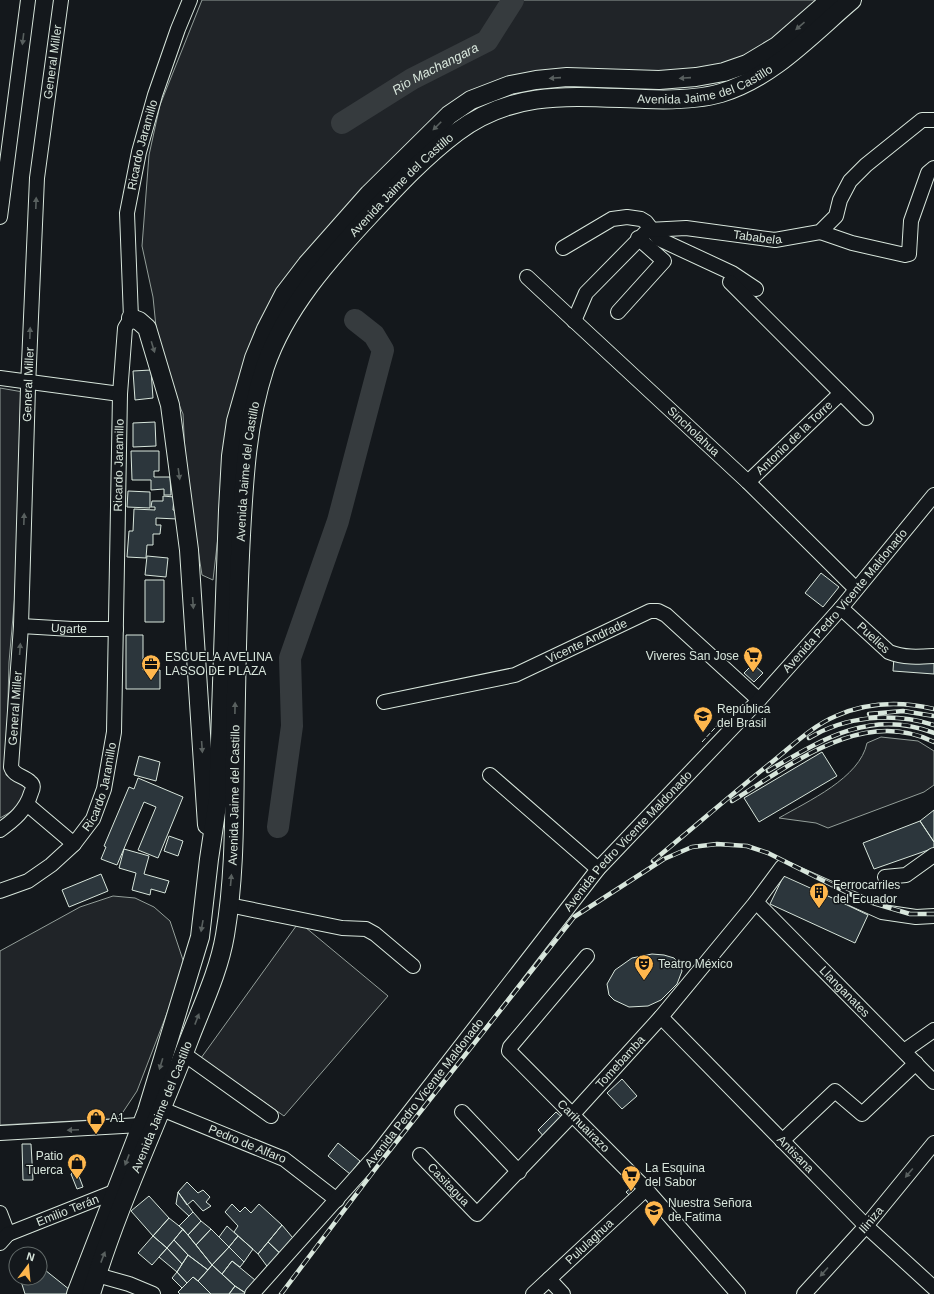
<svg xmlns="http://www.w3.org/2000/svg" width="934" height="1294" font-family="Helvetica,sans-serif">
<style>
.green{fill:#202428;stroke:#939e99}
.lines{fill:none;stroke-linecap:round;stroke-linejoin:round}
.river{stroke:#363b3e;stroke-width:22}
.building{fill:#2c363c;stroke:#d8e6dc}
.minor-casing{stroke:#d8e6dc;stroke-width:16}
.major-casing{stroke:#d8e6dc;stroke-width:20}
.minor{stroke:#14181c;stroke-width:14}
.major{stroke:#14181c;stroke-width:18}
.rail-casing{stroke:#d8e6dc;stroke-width:4.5}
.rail{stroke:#14181c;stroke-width:3;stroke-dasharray:9;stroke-linecap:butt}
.fence{stroke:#d8e6dc;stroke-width:1;stroke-dasharray:5 2;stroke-linecap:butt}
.oneway{fill:#59605f}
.labels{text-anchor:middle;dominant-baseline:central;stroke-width:3;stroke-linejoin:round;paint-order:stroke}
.street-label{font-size:12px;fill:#d8e6dc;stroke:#14181c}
.poi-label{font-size:12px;fill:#d8e6dc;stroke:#14181c;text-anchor:start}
.water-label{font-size:13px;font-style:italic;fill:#d8e6dc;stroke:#14181c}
</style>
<rect width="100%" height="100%" fill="#14181c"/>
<path class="green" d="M202 0H826L776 43 723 70 490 86 357 199 232 416 213 580 202 575 186 473 183 414 175 395 157 337 153 297 142 246 149 155 160 105Z
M0 388 23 392 15 594 9 662 6 775 31 791 16 809 0 818Z
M881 737 918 741 934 751V785L924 792 828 828 816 823 779 818C808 801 860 778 867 743Z
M113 896 135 898 154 907 170 921 184 963 179 982 137 1091 121 1115 110 1119 0 1125V951L80 907Z
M299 922 388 996 284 1116 201 1058Z"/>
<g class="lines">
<g class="river">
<path id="s1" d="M342 123 412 79 487 41 513 0"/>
<path d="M278 827 292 726 290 658 338 521 383 350 374 335 355 320"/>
</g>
</g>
<path class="building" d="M151 370 153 398 135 400 133 371Z
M155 422 156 446 133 447V423Z
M131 451H159V471H154V477H170L171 495H164V489L151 490V480H132Z
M128 491 150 492V508L127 507Z
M163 496 174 497 173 510 178 511 177 519 156 518V525H161L160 534H153V545H147L146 558 127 557 129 531H133L134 509 155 510V507H151L152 501H163Z
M147 556 168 558 166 577 145 575Z
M821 573 839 587 823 607 805 593Z
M145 580H164V622H145Z
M126 635H143V670H160V689H126Z
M894 657 934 660V674L893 671Z
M753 664 763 673 754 682 744 673Z
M822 752 837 776 759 822 744 798Z
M139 756 160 762 156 781 134 775Z
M138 778 183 797 158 858 138 850 156 807 144 802 117 865 101 859 106 847 104 846 129 787 134 789Z
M934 810V842L920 821Z
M920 821 934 842V848L874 869 863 843Z
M169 836 183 841 178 856 164 851Z
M124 849 149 856 144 874 169 881 165 893 151 889 150 895 132 890 136 873 119 868Z
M101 874 108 891 69 907 62 890Z
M784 875 868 915 855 943 770 904Z
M652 954 664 955 674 958 680 965 682 971 677 984 661 1000 648 1006 629 1007 614 1000 609 995 607 984 615 970 632 958Z
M622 1079 637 1096 622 1109 607 1093Z
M556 1112 565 1120 546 1139 538 1130Z
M338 1143 360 1161 350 1174 328 1156Z
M22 1144H31L33 1180H23Z
M77 1171 83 1187 77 1189 71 1174Z
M187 1182 198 1193 203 1190 210 1197 206 1202 211 1206 203 1211 193 1200 187 1205 178 1192Z
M632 1187 636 1191 630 1196 626 1192Z
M178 1192 193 1212 189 1216 176 1204Z
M149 1196 169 1218 153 1236 131 1211Z
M232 1204 240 1212 245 1207 251 1213 259 1204 282 1225 258 1254 234 1232 238 1226 225 1212Z
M193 1212 201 1221 188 1235 179 1226Z
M169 1218 183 1229 167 1248 153 1236Z
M201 1221 211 1229 196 1245 188 1235Z
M282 1225 298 1244 285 1258 268 1242Z
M227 1226 238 1236 229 1247 219 1237Z
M183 1229 212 1265 208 1270 188 1255 174 1240Z
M211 1229 229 1247 212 1265 196 1245Z
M153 1236 167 1248 152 1265 138 1253Z
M238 1236 253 1249 244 1262 229 1247Z
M174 1240 188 1255 182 1264 167 1248Z
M268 1242 285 1258 272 1273 258 1254Z
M229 1247 244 1262 240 1267 232 1261 222 1274 212 1265Z
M167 1248 182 1264 177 1272 159 1257Z
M188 1255 208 1270 198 1281 193 1277 187 1283 177 1272Z
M232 1261 261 1285 247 1294 235 1286 222 1274Z
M212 1265 235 1286 229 1294H211L198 1281Z
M40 1266 70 1290 68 1294H25L20 1278H40Z
M177 1272 187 1283 182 1288 172 1278Z
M193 1277 198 1281 211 1294H180L178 1292Z
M235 1286 247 1294H229Z"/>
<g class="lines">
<g class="minor-casing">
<g id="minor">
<path d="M0 217 28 0"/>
<path d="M820 232 852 243 905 255 909 254 911 221 928 173 934 168"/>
<path d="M563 248 612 219 627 217 641 219 646 222 659 239 732 273 756 289"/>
<path id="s2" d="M527 277 748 482 856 589"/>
<path d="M730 282 866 418"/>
<path d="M618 312 664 261 638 238"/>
<path id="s3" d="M574 321 586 293 648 230 686 228 775 240 820 232 836 216 840 200 850 181 866 165 922 120H934"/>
<path d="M0 378 120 394"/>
<path id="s4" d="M748 482 841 393"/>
<path id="s5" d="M841 608 889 652C904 658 918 657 934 656"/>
<path id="s6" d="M21 626 72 629H116"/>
<path id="s7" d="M384 702 515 675 650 611H658L666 615 759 700"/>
<path d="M490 775 598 869"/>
<path d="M28 805 74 844"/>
<path id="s8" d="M0 830C14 820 26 810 31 793 33 789 34 785 30 782 24 776 14 776 11 767L21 626 28 387 37 178 61 0"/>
<path d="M885 877 906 875 934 855"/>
<path id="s9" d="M0 891 28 881 51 865 74 844 93 819 104 789 114 732 120 394 125 328 131 318 127 213 139 152 155 95 178 29 190 0"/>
<path id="s10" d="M756 902 934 1082"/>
<path d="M229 905 342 928 366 929 375 934 413 966"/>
<path id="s11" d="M587 956 510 1047 509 1051 646 1189 738 1294"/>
<path id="s12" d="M661 1017 866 1226 934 1288"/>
<path d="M904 1051 934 1030"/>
<path d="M184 1054 271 1116"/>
<path id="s13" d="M152 1105 284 1159 337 1200"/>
<path d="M462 1112 519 1172"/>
<path d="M0 1133 140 1125 149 1127"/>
<path d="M782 1141 835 1091 862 1114 916 1063"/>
<path id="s14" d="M420 1155 477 1214 573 1114 661 1017 756 902 782 867 882 912 916 917 934 916"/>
<path d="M0 1213 8 1234"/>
<path id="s15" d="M8 1234 114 1192 121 1194"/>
<path d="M0 1243 8 1234"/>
<path d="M97 1275 129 1284 153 1294"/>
<path d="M549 1279 563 1294"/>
<path id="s16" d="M252 1294 377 1154 598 869 759 700 841 608 934 495"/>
<path id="s17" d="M533 1294 646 1189"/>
<path id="s18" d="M804 1294 866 1226 934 1143"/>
</g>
</g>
<g class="major-casing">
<g id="major">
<path d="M131 318 139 321 147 328 170 405 189 550 207 825"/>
<path d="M76 1294 147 1111 200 937 209 859 218 799 228 510 231 456 236 421 254 358 266 329 284 294 307 264 369 194 449 115 471 100 510 85 536 80 567 77 659 80 696 77 724 72 747 64 777 46 830 0"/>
<path id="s19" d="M91 1294C117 1207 157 1124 189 1040 202 1006 219 971 225 935 235 876 234 816 235 757 236 683 237 609 241 535 244 478 247 422 265 367 285 308 329 259 371 214 398 185 425 156 457 132 515 88 577 97 645 99 670 100 697 100 721 93 772 78 813 33 852 0"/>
</g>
</g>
<use href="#minor" class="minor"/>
<use href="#major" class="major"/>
<g class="rail-casing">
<path id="rail" d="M869 714 903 711 934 716
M809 738C846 716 892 712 934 725
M768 771C821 740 871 708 934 733
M732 801C790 766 862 706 934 742
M653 861C693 828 732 794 772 762 792 746 812 726 836 716 868 702 900 701 934 709
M281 1294 379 1164 574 917 664 859 692 847 717 844 747 846 768 853 852 895 873 903 910 914H934"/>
</g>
<use href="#rail" class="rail"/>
<path class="fence" d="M702 742 724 718"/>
</g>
<defs><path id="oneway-solid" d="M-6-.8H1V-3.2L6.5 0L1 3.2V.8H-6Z"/></defs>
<g class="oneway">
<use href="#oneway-solid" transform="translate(800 26) rotate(139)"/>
<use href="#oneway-solid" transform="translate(23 39) rotate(97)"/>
<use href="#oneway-solid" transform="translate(555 78) rotate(176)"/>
<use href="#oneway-solid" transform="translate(685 78) rotate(176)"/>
<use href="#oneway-solid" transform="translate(437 126) rotate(135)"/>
<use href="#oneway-solid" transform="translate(36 203) rotate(-88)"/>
<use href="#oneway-solid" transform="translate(30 333) rotate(-88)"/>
<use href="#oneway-solid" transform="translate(153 347) rotate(73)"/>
<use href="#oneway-solid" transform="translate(179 474) rotate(82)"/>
<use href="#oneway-solid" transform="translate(24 519) rotate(-88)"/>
<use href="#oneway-solid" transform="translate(193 603) rotate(86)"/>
<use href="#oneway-solid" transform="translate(20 649) rotate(-86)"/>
<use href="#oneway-solid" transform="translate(235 708) rotate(-89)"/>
<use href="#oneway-solid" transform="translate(202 747) rotate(86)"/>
<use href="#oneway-solid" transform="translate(231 880) rotate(-85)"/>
<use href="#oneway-solid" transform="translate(202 926) rotate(100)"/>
<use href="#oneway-solid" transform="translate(197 1019) rotate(-69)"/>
<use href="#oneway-solid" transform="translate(161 1064) rotate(107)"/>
<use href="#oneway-solid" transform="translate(73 1130) rotate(178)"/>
<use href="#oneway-solid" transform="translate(127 1160) rotate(111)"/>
<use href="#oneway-solid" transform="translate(909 1173) rotate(130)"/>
<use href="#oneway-solid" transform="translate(103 1257) rotate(-69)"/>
<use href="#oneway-solid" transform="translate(824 1272) rotate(132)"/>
</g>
<defs>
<g id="supermarket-pin" transform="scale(1)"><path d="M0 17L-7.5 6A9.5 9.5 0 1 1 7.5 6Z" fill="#ffb74d" stroke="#14181c"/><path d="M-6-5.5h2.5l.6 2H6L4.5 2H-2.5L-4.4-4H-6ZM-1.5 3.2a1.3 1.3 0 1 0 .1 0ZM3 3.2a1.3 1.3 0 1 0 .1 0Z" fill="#111"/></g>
<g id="office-pin" transform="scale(1)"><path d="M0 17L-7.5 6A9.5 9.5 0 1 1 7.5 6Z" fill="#ffb74d" stroke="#14181c"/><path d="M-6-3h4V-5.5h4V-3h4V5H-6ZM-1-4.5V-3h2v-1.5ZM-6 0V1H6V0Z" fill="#111"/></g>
<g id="school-pin" transform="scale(1)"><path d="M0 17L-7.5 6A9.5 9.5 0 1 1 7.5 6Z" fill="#ffb74d" stroke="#14181c"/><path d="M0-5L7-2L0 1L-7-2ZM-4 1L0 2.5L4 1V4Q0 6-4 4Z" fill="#111"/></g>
<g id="building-pin" transform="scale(1)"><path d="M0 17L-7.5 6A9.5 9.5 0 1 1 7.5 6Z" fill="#ffb74d" stroke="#14181c"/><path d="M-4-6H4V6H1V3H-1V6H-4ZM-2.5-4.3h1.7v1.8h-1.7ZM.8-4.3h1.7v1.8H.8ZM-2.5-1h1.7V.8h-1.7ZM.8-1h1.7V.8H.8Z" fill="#111"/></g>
<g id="theatre-pin" transform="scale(1)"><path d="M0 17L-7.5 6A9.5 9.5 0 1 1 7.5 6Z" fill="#ffb74d" stroke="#14181c"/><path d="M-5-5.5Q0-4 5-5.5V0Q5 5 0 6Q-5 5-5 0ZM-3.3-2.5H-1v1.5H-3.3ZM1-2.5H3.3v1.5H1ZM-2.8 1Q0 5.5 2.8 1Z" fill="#111"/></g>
<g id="shop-pin" transform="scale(1)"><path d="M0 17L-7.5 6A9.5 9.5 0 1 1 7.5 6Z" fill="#ffb74d" stroke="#14181c"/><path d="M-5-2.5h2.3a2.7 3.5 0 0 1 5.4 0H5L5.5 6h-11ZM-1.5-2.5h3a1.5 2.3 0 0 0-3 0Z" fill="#111"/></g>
</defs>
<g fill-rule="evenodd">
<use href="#supermarket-pin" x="753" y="656"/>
<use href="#office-pin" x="151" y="664"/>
<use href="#school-pin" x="703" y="716"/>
<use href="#building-pin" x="819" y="892"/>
<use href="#theatre-pin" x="644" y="964"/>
<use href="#shop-pin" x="96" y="1118"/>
<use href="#shop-pin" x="77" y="1163"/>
<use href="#supermarket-pin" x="631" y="1175"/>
<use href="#school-pin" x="654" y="1210"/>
</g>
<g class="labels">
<g class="street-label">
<text stroke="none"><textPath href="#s8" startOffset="793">General Miller</textPath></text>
<text stroke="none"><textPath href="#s19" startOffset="1519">Avenida Jaime del Castillo</textPath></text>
<text stroke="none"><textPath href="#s9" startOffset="801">Ricardo Jaramillo</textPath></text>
<text stroke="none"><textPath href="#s19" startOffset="1184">Avenida Jaime del Castillo</textPath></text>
<text stroke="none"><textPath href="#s3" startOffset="229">Tababela</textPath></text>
<text stroke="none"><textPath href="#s8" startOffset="469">General Miller</textPath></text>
<text stroke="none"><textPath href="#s2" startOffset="227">Sincholahua</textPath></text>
<text stroke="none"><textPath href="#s4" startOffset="64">Antonio de la Torre</textPath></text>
<text stroke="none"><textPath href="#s9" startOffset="477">Ricardo Jaramillo</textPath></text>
<text stroke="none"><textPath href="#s19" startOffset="848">Avenida Jaime del Castillo</textPath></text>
<text stroke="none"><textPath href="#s16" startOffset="913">Avenida Pedro Vicente Maldonado</textPath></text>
<text stroke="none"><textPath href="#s6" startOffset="48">Ugarte</textPath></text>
<text stroke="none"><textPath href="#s5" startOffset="44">Puelles</textPath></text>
<text stroke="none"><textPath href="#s7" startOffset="213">Vicente Andrade</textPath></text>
<text stroke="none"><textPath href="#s8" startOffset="145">General Miller</textPath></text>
<text stroke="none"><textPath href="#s9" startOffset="153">Ricardo Jaramillo</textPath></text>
<text stroke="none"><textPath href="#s19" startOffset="524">Avenida Jaime del Castillo</textPath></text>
<text stroke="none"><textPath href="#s16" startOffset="589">Avenida Pedro Vicente Maldonado</textPath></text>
<text stroke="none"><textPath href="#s10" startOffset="126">Llanganates</textPath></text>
<text stroke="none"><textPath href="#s14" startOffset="291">Tomebamba</textPath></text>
<text stroke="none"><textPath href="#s16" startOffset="265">Avenida Pedro Vicente Maldonado</textPath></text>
<text stroke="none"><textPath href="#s19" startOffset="200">Avenida Jaime del Castillo</textPath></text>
<text stroke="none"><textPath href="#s11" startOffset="229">Carihuairazo</textPath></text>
<text stroke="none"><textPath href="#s13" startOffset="103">Pedro de Alfaro</textPath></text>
<text stroke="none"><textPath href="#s12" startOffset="192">Antisana</textPath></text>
<text stroke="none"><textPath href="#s14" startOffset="41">Casitagua</textPath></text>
<text stroke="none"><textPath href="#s15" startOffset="64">Emilio Terán</textPath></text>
<text stroke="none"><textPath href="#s18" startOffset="100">Iliniza</textPath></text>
<text stroke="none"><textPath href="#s17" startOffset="77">Pululaghua</textPath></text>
</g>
<g class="poi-label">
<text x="739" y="656" text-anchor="end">Viveres San Jose</text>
<text x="165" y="657">ESCUELA AVELINA<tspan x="165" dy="14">LASSO DE PLAZA</tspan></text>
<text x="717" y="709">República<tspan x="717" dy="14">del Brasil</tspan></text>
<text x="833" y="885">Ferrocarriles<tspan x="833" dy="14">del Ecuador</tspan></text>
<text x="658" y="964">Teatro México</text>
<text x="110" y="1118">A1</text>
<text x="63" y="1156" text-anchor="end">Patio<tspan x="63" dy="14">Tuerca</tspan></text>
<text x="645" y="1168">La Esquina<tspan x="645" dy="14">del Sabor</tspan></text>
<text x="668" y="1203">Nuestra Señora<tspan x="668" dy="14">de Fatima</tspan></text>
</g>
<g class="water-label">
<text stroke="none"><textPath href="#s1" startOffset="108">Rio Machangara</textPath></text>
</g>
</g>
<g transform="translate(28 1266) rotate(16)"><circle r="19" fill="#14181c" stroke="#626a69"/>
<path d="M0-3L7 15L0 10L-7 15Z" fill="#ffb74d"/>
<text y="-6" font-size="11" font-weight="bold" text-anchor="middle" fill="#d8e6dc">N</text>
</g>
</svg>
